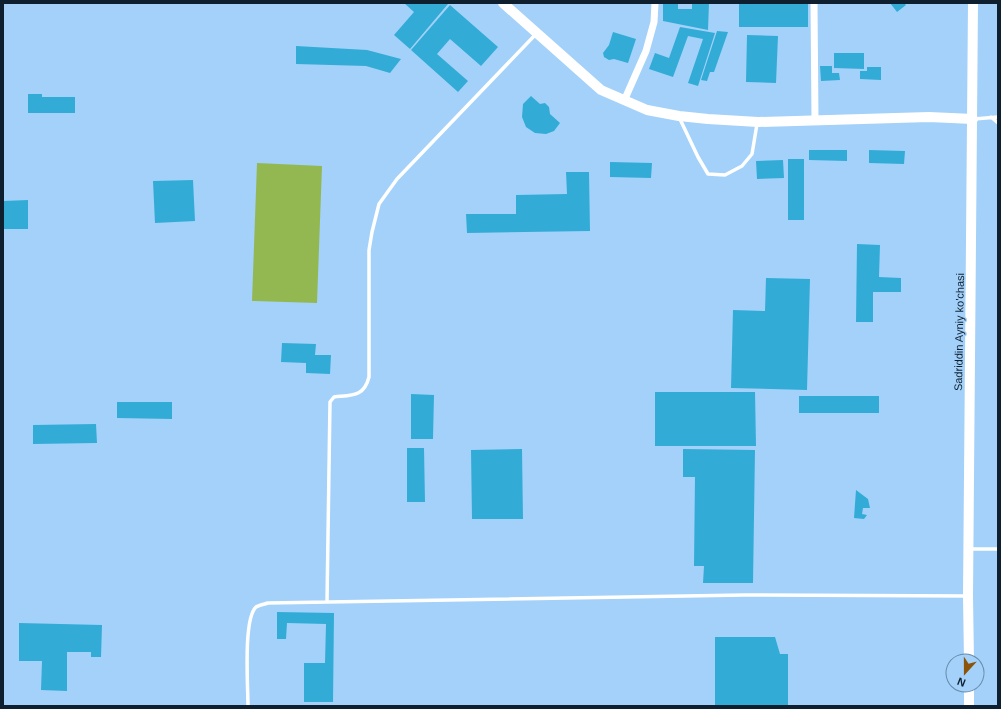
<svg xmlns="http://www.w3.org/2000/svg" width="1001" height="709" font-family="Helvetica,sans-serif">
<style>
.green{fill:#94b851}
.building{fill:#32acd6}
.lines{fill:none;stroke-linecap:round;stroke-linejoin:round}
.lane{stroke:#fff;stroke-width:3.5}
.street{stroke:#fff;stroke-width:7}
.secondary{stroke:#fff;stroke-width:10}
.labels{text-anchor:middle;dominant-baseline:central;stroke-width:3;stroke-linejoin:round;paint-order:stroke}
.street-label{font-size:11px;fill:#0e202f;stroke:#a3d1fa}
</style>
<rect width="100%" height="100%" fill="#a3d1fa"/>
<path class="green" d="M257 163 322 166 317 303 252 301Z"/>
<path class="building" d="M404 3H447L448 4 410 49 394 35 414 12Z
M663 3H678V9H692V3H709L708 30 663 21Z
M739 3H808V27H739Z
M890 3H904L906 5 897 12Z
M450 5 498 47 481 66 450 39 437 54 468 81 458 92 411 50Z
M680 27 715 33 698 86 688 83 703 39 688 36 673 77 649 69 655 53 669 58Z
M717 31 728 32 714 72H710L707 81 701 80Z
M613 32 636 39 628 63 614 59 609 60 604 57 603 53 609 45Z
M747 35 778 36 776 83 746 82Z
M296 46 367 50 401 59 390 73 366 66 296 64Z
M834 53H864V69L834 68Z
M820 66H832V73H839L840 80 821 81Z
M867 67H881V80L860 79V71H867Z
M28 94H42V97H75V113H28Z
M531 96 540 104 545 103 549 107 550 114 560 123 554 131 546 134 535 133 526 127 522 117 523 104Z
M809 150H847V161L809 160Z
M869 150 905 151 904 164 869 163Z
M788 159H804V220H788Z
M783 160 784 178 757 179 756 161Z
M610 162 652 163 651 178 610 177Z
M566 172H589L590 231 467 233 466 214H516V195L567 194Z
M193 180 195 221 155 223 153 181Z
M28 200V229H3V201Z
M857 244 880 245 879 277 901 278V292H873V322H856Z
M766 278 810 279 807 390 731 388 733 310 765 311Z
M282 343 316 344 315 355H331L330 374 306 373V363L281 362Z
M655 392H755L756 446H655Z
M411 394 434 395 433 439H411Z
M799 396H879V413H799Z
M117 402H172V419L117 418Z
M96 424 97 443 33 444V425Z
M407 448H424L425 502H407Z
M522 449 523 519H472L471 450Z
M683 449 755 450 753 583H703L704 566H694L695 477H683Z
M856 490 868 499 870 508H863L862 514 867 515 864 519 854 518Z
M277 612 334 613 333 702H304V663H325L326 624 287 623 286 639H277Z
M19 623 102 625 101 657H91V652H67V691L41 690 42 661H19Z
M715 637H775L780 654H788V706H715Z"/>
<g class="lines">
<path class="lane" d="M679 117 698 157 708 174 725 175 742 166 752 154 757 124
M991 117 998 123
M974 119 998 117
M970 549H998
M327 602 330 402 334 397C352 395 364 397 369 377V250L372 232 379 204 397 179 536 34
M248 706C248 687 243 619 256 607 259 605 265 604 268 603L744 595 967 596"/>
<path class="street" d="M814 3 815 120
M624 101 646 51 654 22 655 3"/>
<path class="secondary" d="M503 3 601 90 647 110 679 116 708 119 758 122 929 117 973 119
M969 661 968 596 973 3
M969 685V706"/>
</g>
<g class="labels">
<g class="street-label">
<text transform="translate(959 332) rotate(-89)">Sadriddin Ayniy ko'chasi</text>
</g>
</g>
<rect width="1001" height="709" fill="none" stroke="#0e202f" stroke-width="8"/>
<g transform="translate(965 673) rotate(201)"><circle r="19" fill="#a3d1fa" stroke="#678aa9"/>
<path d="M0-3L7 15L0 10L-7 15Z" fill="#8c5409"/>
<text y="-6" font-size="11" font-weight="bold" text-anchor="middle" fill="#0e202f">N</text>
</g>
</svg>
